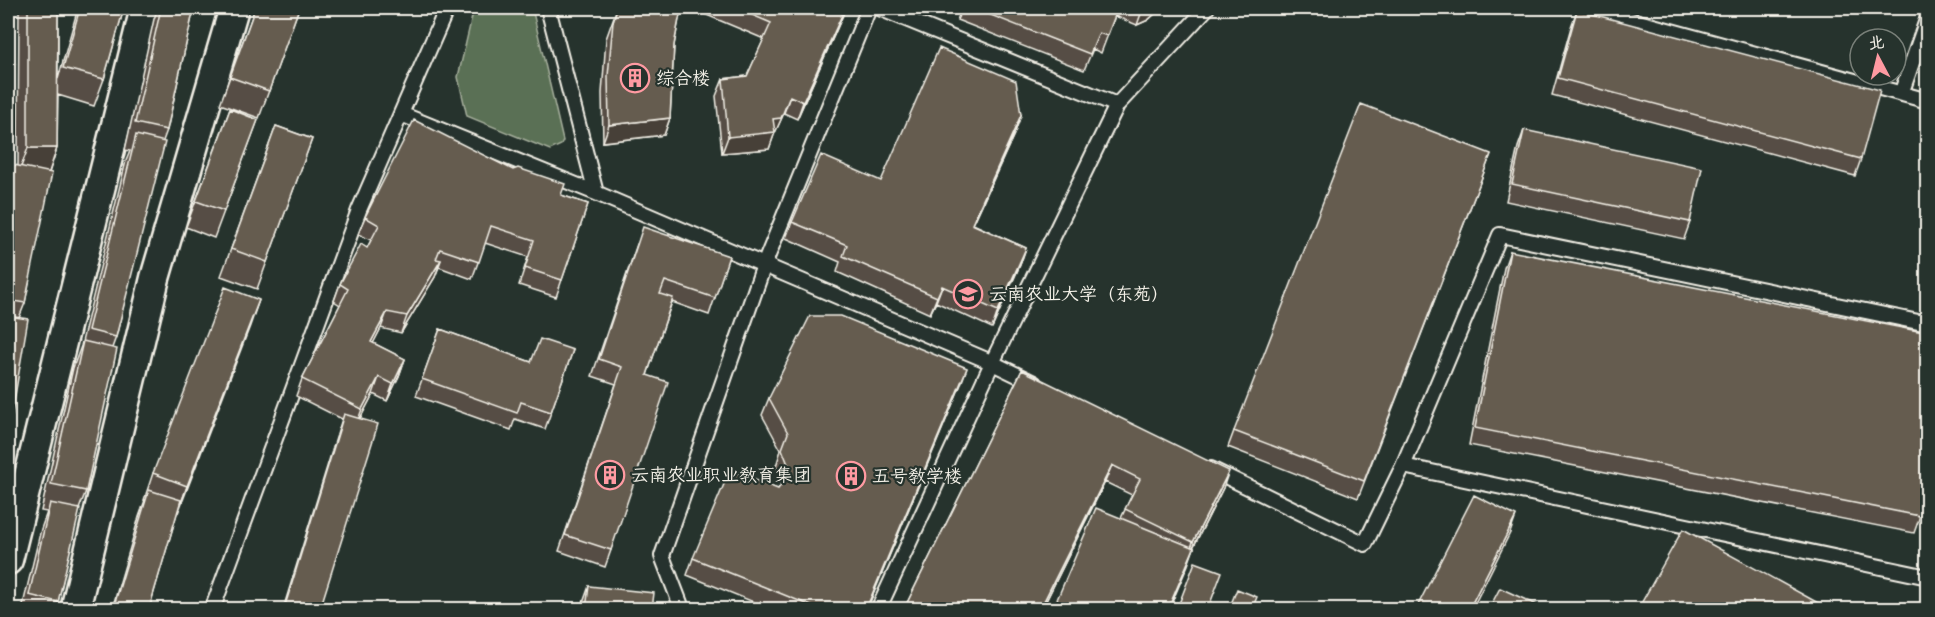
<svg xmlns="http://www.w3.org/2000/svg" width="1935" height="617" font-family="Pangolin,'LXGW WenKai TC',sans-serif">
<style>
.green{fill:#5a7054;stroke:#a7b09e;stroke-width:1.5}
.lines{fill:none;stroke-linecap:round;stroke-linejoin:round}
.service-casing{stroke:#f4f1e8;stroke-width:18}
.minor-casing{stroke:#f4f1e8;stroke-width:33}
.service{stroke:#26332d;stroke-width:14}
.minor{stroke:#26332d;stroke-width:28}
.wall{fill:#574e44;stroke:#f4f1e8;stroke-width:1.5}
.shaded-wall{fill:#474037;stroke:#f4f1e8;stroke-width:1.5}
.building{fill:#655b4f;stroke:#f4f1e8;stroke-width:1.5}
.labels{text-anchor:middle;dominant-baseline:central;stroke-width:4.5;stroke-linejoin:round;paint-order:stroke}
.poi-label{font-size:18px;fill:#f4f1e8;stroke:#26332d;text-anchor:start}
</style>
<rect width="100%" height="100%" fill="#26332d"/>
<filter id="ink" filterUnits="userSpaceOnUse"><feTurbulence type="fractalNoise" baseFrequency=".0167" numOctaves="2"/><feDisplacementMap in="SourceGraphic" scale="12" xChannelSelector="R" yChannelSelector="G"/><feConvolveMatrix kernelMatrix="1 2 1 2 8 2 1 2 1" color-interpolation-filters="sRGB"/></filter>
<g filter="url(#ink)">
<path class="green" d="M474 8H532L563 141 561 145 550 150 467 116 458 77Z"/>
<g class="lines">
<g class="service-casing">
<path id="service" d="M548 8 596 193
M869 8 764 265 984 359 1034 383
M879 8 1117 105
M1587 8 1928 101
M1901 94 1928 17
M401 114 596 193 764 265 662 556 680 603 679 610
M1403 466 1500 235 1928 324
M1211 469 1365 544 1403 466 1928 577
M212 610 359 210 447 8
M878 610 992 363 1117 105 1207 8"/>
</g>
<g class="minor-casing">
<path id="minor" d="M8 560 145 8
M75 610 155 278 234 8"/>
</g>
<use href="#service" class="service"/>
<use href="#minor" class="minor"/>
</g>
<path class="wall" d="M19 8H58V79L78 8H124L104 79 94 106 58 95 57 148 49 173 25 303 19 318 8 437V183L14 165 18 166Z
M158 8H197L192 17 167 130 163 141 116 337 112 348 86 491 79 509 58 602 56 609H22L41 529 47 512 41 511 73 368 81 346 126 161 130 151 125 150 154 19Z
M255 8H299L259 118 220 104Z
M617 8 679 19 674 45 670 118 664 135 603 142 602 93 606 39Z
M690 8H846L797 119 784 113 774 135 769 149 722 153 716 96 723 79 747 76 764 39Z
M962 8H1159L1157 12 1148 20 1137 25 1115 16 1101 53 1093 49 1084 70 957 20Z
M1894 8H1908L1905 13Z
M1577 10 1861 159 1855 176 1552 95 1571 27Z
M230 109 258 120 214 238 186 227Z
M1021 115 1015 132 973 224 1026 248 1020 265 992 328 936 302 930 314 837 272 840 262 786 238 792 222Z
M276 126 312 139 257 289 221 276Z
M1524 130 1690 222 1684 239 1506 201 1518 147Z
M1491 154 1358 498 1228 447 1234 431Z
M561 195 588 204 556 297 519 285 528 257 485 243 472 279 439 267 435 277 401 333 381 328 373 343 405 359 399 376 387 401 373 394 360 419 320 609H283L335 441 342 419 296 396 302 379 340 305 334 301 340 284 367 248 371 240 358 234 365 217Z
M637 244 729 256 709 315 672 302 647 375 611 550 605 567 559 551 616 384 592 376Z
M1510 251 1920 516 1914 533 1469 445 1504 268Z
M259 300 177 513 149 609H112L139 517 145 500H144L153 473Z
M440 329 531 362 573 350 545 429 515 419 511 430 416 396Z
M1022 370 1223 488 1193 548H1194L1188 565 1169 609H1053L1121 518 1132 495 1105 482 1042 609H904Z
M961 384 867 609H771L687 575 693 558 778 489 782 483 776 466 781 450 762 415 769 398Z
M589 586 652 609H582L583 603Z"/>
<path class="shaded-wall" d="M845 8H846L797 119 803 102Z
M1143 8H1159L1157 12 1148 20 1137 25Z
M790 96 784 113 774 135 769 149 722 153 728 137 773 119Z
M1021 115 1015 132 966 240 972 224Z
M670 118 664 135 603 142 609 125Z
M28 148H57L48 175H18Z
M1026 248 1020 265 992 328 998 311Z
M441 260 435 277 401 333 407 316Z
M942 286 936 302 930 314 937 297Z
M259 300 250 326 178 513 187 486Z
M387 312 381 328 365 359 371 342Z
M405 359 399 376 387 401 393 384Z
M967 368 961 384 867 609H866Z
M379 377 373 394 356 426 362 409Z
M1112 465 1105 482 1042 609H1040Z
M1229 471 1223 488 1187 559 1193 542Z
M1516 516 1510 533 1472 609H1469Z
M1194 548 1169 609H1168Z"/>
<path class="building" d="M28 8H58L57 148H28Z
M80 8H124L104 79 63 68Z
M161 8H194L167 130 135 123Z
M255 8H299L269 91 230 77Z
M617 8H682L679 19 674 45 670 118 609 125 608 76 613 22Z
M736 8H845L803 102 790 96 781 118 773 119 775 132 728 137 723 79 747 76 771 23Z
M973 8H1118L1107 36 1099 33 1090 54Z
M1577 10 1880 90 1861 159 1558 78Z
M939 48 1016 81 1021 115 972 224 1026 248 998 311 942 286 937 297 843 256 847 245 792 222 821 155 881 181Z
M1361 104 1491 154 1364 481 1234 431Z
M230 109 258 120 224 211 196 201Z
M414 120 513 170 518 168 565 184 561 195 588 204 562 280 525 268 534 240 491 226 479 262 440 249 436 259 441 260 407 316 387 312 371 342 405 359 393 384 379 377 362 409 302 379 348 289 340 284 361 244 367 248 379 225 365 217Z
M276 126 312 139 267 262 231 249Z
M1524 130 1702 168 1690 222 1512 184Z
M136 135 165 142 116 337 88 330Z
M14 165 52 173 25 303 8 300V195Z
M643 227 729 256 715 298 665 281 660 294 673 298 647 375 668 382 611 550 565 535 622 367 599 359Z
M1510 251 1928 333V480L1920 516 1475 428Z
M225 287 259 300 187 486 153 473Z
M8 316 28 319 8 437Z
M810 316H841L967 368 866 609H819L693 558 730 470 778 489 791 472 782 449 788 433 769 398Z
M440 329 531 362 540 339 573 350 551 412 521 402 517 413 422 379Z
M83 341 117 349 86 491 51 484Z
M1022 370 1229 471 1193 542 1125 509 1140 479 1112 465 1040 609H904Z
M344 414 378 424 320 609H284Z
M149 490 181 500 149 609H113Z
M1474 495 1516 516 1469 609H1416Z
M50 503 80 509 58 602 29 595Z
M1096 508 1194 548 1168 609H1053Z
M1683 529 1829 609H1638Z
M1195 562 1222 572 1208 609H1177Z
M589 586 654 593 652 609H586Z
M1500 588 1546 609H1489Z
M1237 589 1257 597 1252 609H1229Z"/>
</g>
<defs>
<g id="building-ring" transform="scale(1.5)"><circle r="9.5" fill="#26332d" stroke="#ff9aa2" stroke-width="1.5"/><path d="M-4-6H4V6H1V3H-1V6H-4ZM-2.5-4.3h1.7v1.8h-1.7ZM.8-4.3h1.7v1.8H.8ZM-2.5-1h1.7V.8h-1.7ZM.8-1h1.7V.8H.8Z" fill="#ff9aa2"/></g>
<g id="university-ring" transform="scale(1.5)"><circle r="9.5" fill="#26332d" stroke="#ff9aa2" stroke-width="1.5"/><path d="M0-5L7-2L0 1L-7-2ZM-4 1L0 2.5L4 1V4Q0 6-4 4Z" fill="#ff9aa2"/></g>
</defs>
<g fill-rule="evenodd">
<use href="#building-ring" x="635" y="78"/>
<use href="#university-ring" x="968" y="294"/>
<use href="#building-ring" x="610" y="475"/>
<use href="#building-ring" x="851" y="476"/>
</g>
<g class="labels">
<g class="poi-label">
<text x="656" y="78">综合楼</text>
<text x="989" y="294">云南农业大学（东苑）</text>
<text x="631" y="475">云南农业职业教育集团</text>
<text x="872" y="476">五号教学楼</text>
</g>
</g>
<rect width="1935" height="617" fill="none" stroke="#26332d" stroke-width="30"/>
<rect x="15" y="15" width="1905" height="587" fill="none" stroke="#f4f1e8" stroke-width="2" filter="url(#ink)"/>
<g transform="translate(1878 57) rotate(353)"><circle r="28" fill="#26332d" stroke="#787f78" stroke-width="1.5"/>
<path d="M0-4.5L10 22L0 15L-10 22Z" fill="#ff9aa2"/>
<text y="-9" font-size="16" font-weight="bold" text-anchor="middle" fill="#f4f1e8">北</text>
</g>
</svg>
